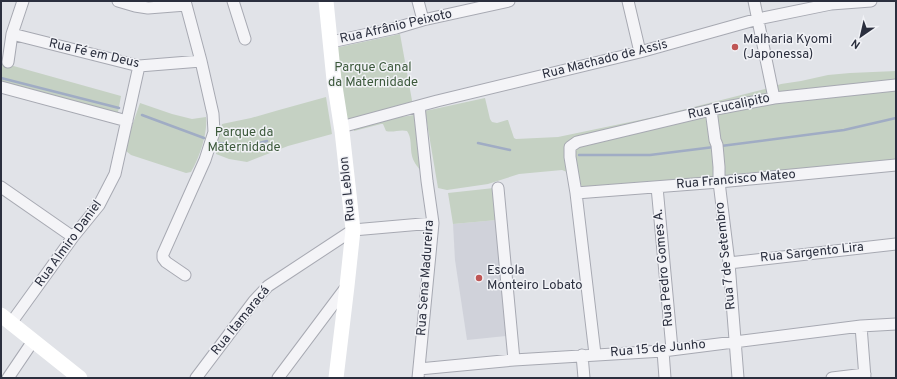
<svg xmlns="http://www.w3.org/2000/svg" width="897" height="379" font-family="Overpass,sans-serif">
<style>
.built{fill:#d0d2da}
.green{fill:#c5d1c3}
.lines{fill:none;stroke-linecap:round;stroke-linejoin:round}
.stream{stroke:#a0acc4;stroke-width:2.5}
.street-casing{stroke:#a7a9b2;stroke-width:13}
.street{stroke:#f4f4f7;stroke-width:11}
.secondary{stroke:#fff;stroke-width:15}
.poi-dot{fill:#bf5655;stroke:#f1f2f6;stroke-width:1.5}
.labels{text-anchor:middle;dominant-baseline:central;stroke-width:3;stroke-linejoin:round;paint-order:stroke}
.street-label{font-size:13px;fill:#2b2f3e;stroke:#f1f2f6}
.poi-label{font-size:13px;fill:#2b2f3e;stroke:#f1f2f6;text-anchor:start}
.park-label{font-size:13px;fill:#3b583a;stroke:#f1f2f6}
</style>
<rect width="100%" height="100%" fill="#e1e3e8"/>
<path class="built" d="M497 220 506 336 467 340 455 260 453 224Z"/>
<path class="green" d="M400 34 413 106 377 112 347 119 335 48Z
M1 64 10 65 121 96 118 112 115 113 1 82Z
M896 71V160L745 176 585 188 571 179 567 172 562 170 519 174 488 184 447 190 438 188 425 111 485 98 490 119 492 122 497 123 507 120H508L514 138 516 139 558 137 654 117 765 89 781 84 801 81 828 75 850 73Z
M326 97 332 134 288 146 247 162 229 159 216 154V147L222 124 251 118 279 110Z
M140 103 172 114 192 119 206 117C208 133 199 159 191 172L186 173 131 155 126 151 125 146Z
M414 115 420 170C417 166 413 161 412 156 410 147 412 138 407 131 400 129 393 133 386 131L383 124H381L354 131V128L382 120Z
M494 188 497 220 453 224 448 193Z"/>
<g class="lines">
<path class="stream" d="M1 78 119 108
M142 115 204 138
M219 143 247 146 267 141
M478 143 510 150
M721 146 844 130 896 118
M579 155H650L714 147"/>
<g class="street-casing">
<path id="street" d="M118 1 135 6 148 8 186 5
M233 1 245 39
M418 1 423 20
M628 1 640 52
M754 1 774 98
M12 34 139 66 201 61
M331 42 396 28 423 20 509 1
M8 62 12 34 23 1
M1 87 127 121
M711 110 715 140 717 145 719 167V182L729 263 738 378
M341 127 437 101 640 52 758 19 831 4 871 1
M1 187 73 237
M657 187 672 349
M498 188 514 360
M576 193 719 182 896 165
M729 263 896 244
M185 275 166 262 163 258V254L205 160 214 132 213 114 201 61 185 1
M11 323 73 237 99 205 115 174 139 66
M861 326 865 378
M663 351 665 378
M595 354 576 193 570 157V147L577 142 581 141 711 110 774 98 896 85
M582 355 584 378
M419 369 514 360 663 351 861 326 896 324
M8 378 33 341
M196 378 254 301 268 286 353 230 433 223
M278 378 347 286
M418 378 433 223 427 181 419 106
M832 378 865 374"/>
</g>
<use href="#street" class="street"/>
<path class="secondary" d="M326 1 334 80 342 131 353 230 347 286 336 378
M1 315 80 378"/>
</g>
<g class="poi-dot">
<circle cx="735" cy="47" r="4"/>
<circle cx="479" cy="278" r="4"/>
</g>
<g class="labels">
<g class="street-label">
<text transform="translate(396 27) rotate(-13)">Rua Afrânio Peixoto</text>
<text transform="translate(94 54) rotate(13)">Rua Fé em Deus</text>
<text transform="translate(605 60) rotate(-14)">Rua Machado de Assis</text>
<text transform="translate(729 107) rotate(-12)">Rua Eucalipito</text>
<text transform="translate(736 180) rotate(-5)">Rua Francisco Mateo</text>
<text transform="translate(348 189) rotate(-96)">Rua Leblon</text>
<text transform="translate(69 244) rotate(-54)">Rua Almiro Daniel</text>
<text transform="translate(812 253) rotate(-6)">Rua Sargento Lira</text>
<text transform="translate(726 256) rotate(-96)">Rua 7 de Setembro</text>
<text transform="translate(664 268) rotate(-95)">Rua Pedro Gomes A.</text>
<text transform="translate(426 278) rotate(-86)">Rua Sena Madureira</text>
<text transform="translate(241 321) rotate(-51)">Rua Itamaracá</text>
<text transform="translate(658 349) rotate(-5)">Rua 15 de Junho</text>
</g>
<g class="poi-label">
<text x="743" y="40">Malharia Kyomi<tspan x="743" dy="15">(Japonessa)</tspan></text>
<text x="487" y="271">Escola<tspan x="487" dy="15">Monteiro Lobato</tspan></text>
</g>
<g class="park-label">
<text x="373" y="68">Parque Canal<tspan x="373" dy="15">da Maternidade</tspan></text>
<text x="244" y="133">Parque da<tspan x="244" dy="15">Maternidade</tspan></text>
</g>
</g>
<rect width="897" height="379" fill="none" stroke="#2b2f3e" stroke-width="4"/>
<g transform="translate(861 36) rotate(214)" stroke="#f1f2f6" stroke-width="3" paint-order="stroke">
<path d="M0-3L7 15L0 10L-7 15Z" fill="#2b2f3e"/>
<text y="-6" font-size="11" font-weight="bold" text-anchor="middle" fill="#2b2f3e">N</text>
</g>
</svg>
